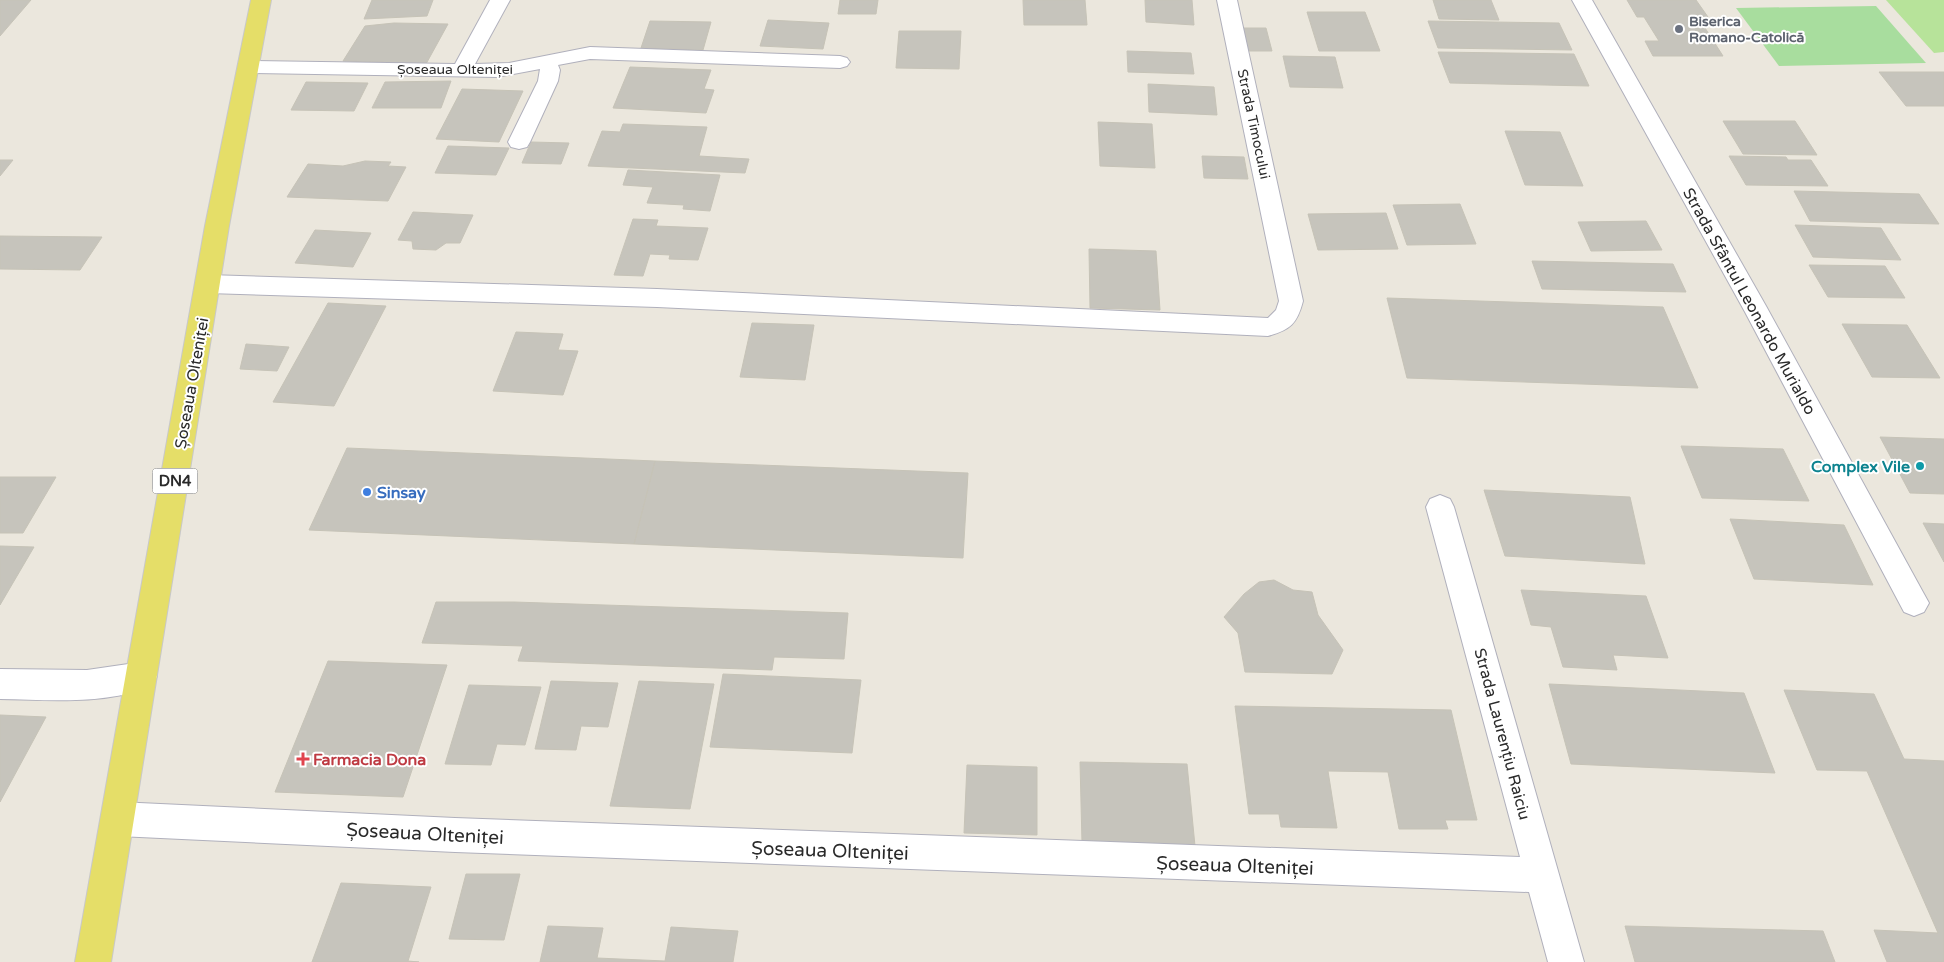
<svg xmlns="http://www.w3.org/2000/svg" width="1944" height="962" viewBox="0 0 1944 962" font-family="'Varela Round',sans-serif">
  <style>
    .green { fill: #a8dd9e }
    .pitch { fill: #b7e39a }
    .building { fill: #c6c4bc; stroke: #c6c3b7 }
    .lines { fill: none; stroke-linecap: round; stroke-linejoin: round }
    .minor-casing { stroke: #b0b0bc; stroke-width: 2 }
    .major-casing { stroke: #c8c8c8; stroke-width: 2 }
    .minor { fill: #fff; fill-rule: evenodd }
    .major { fill: #e5de68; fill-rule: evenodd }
    .worship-dot { fill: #6b7280; stroke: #fff; stroke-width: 2 }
    .culture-dot { fill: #0f9aa8; stroke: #fff; stroke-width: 2 }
    .shop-dot { fill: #3f7fe0; stroke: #fff; stroke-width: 2 }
    .health-dot { fill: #e0444e; stroke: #fff; stroke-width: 2 }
    .labels { text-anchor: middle; stroke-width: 4; stroke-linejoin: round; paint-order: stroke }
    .far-worship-label { font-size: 14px; font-weight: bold; fill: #5b616d; stroke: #fff; text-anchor: start }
    .far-street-label { font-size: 14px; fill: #2a2a2a; stroke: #fff }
    .shield { fill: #fff; stroke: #6a6a6a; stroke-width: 1 }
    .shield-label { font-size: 15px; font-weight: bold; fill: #2a2a2a }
    .street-label { font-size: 16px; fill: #2a2a2a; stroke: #fff }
    .culture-label { font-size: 16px; font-weight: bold; fill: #0d838f; stroke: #fff; text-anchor: end }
    .shop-label { font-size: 16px; font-weight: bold; fill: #366cbe; stroke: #fff; text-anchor: start }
    .health-label { font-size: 16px; font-weight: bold; fill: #be3a42; stroke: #fff; text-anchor: start }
    .near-street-label { font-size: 19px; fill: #2a2a2a; stroke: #fff }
  </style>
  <rect width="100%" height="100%" fill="#ebe7dd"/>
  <path class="green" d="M1876,6L1926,63L1779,66L1736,8Z"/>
  <path class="pitch" d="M1886,0H1944V52L1934,53Z"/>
  <path class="building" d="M0,0H31L0,36Z
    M372,0H433L427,16L364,19Z
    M840,0H878L876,14H838Z
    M1023,0H1085L1087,25H1024Z
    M1145,0H1192L1194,25L1146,22Z
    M1433,0H1491L1499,20L1439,19Z
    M1627,0H1696L1708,17H1698L1723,56H1653L1645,41H1659L1644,17H1637Z
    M1307,12H1365L1380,51H1319Z
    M768,20L829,23L823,49L760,46Z
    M650,21L711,22L703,50L641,48Z
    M1428,21L1559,23L1572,50L1438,48Z
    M394,23L448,24L426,64L343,61L365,26Z
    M1237,28H1266L1272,51H1243Z
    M899,31H961L959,69L896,68Z
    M1127,51L1191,53L1194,74L1128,72Z
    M1438,52L1574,54L1589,86L1450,83Z
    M1283,56L1335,57L1343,88L1290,87Z
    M630,67L711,70L704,89L714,90L706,113L613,108Z
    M1879,72H1944V106H1906Z
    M451,81L441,108H372L385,82Z
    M306,82L368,83L354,111L291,110Z
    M1148,84L1214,87L1217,115L1149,112Z
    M462,89L523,91L499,142L436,139Z
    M1723,121H1795L1817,155L1743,154Z
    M1098,122L1152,124L1155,168L1100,166Z
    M623,124L707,127L699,156L749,159L745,173L588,166L602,131L620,132Z
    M1505,131L1560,132L1583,186L1525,185Z
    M531,142L569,143L561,164L522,163Z
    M448,146L509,148L496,175L435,173Z
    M1202,156L1244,157L1248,179L1204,178Z
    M1729,156L1786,157L1788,160H1811L1828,186L1746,185Z
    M0,160H13L0,176Z
    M365,161L391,162L388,166L406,167L388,201L287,197L308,164L343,166Z
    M628,170L720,175L710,211L683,209L684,205L647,203L653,187L623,185Z
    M1794,191L1919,194L1939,224L1810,221Z
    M1460,204L1476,244L1407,245L1393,205Z
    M413,212L473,215L460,243H446L436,250L413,249L412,241L398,240Z
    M1386,213L1398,249L1318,250L1308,214Z
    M633,219L658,220L656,226L708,228L698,260L669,259L670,255L650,254L643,276L614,275Z
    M1646,221L1662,250L1591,251L1578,222Z
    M1795,225L1881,228L1901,260L1813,257Z
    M315,230L371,233L353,267L295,263Z
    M0,236L102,237L80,270L0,269Z
    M1089,249L1156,251L1160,310L1090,308Z
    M1532,261L1673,264L1686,292L1542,289Z
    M1809,265L1885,266L1905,298L1828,297Z
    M1387,298L1663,307L1698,388L1407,378Z
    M328,303L386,306L334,406L273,402Z
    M752,323L814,325L805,380L740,377Z
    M1842,324L1907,325L1940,378L1872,377Z
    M516,332L563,334L558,350L578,351L563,395L493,391Z
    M246,344L289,347L277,371L240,369Z
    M1880,437L1944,439V494L1910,493Z
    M1681,446L1783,449L1809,501L1702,498Z
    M347,448L655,461L634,544L309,530Z
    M655,461L968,473L963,558L634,544Z
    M0,477H56L23,533H0Z
    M1484,490L1630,497L1645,564L1505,556Z
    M1730,519L1844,525L1873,585L1754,579Z
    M1923,523L1944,524V562Z
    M0,546L34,547L0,605Z
    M1274,580L1293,590L1312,592L1318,615L1343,650L1332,674L1245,672L1238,633L1224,617L1244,594L1259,582Z
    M1521,590L1646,596L1668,658L1613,655L1617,670L1563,667L1551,627L1531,625Z
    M436,602H514L848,613L844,659L774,657L772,670L518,661L523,646L422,643Z
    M328,661L447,665L403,797L275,792Z
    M723,674L861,680L852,753L710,747Z
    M551,681L618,683L608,727L581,726L576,750L535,749Z
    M639,681L714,684L690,809L610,806Z
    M1549,684L1744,693L1775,773L1571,764Z
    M469,685L541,687L525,745L497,744L491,765L445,764Z
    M1784,690L1874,694L1904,759L1944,761V962H1887L1874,930L1938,933L1867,771L1817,770Z
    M1235,706L1451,710L1477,820H1445L1448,829H1399L1388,772L1328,771L1337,828L1281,827L1279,814H1249Z
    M0,715L46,717L0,802Z
    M1080,762L1187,764L1195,846L1082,843Z
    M967,765L1037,767V835L964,833Z
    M466,874H520L504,940L449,939Z
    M341,883L431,887L408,961L419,962H312Z
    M548,926L603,928L597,958L665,961L671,927L738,931L733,962H540Z
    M1625,926L1823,931L1835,962H1635Z"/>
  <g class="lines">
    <g class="minor-casing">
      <path id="minor" d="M490,0H510L475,64L509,63L590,47L840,56L847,58L850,62L847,66L840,68L590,59L558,65L560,70L558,81L530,142L527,147L519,149L511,147L508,142L538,81L540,69L497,77L248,73L241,71L238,67L241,63L248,61L455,64Z
        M1217,0H1237L1303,301C1297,324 1290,330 1268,336L657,307L208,293L199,290L196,284L199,278L208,275L657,289L1268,318L1276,310L1279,301Z
        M1572,0H1592L1766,306L1924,594L1929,603L1924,612L1914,616L1904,612L1745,312Z
        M1440,495L1450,499L1454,507L1584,962H1548L1529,892L455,852L118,836L106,831L101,819L106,807L118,802L455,818L1520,857L1426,507L1430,499Z
        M142,662L153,666L157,676L153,686C105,705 50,700 0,699V669L87,670Z"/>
    </g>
    <g class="major-casing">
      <path id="major" d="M251,0H271L229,226L111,962H75L205,226Z"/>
    </g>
    <use href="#minor" class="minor"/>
    <use href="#major" class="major"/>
  </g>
  <circle class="worship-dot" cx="1679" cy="29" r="5"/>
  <circle class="culture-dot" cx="1920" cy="466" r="5"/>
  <circle class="shop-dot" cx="367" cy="492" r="5"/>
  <path class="health-dot" d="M300.5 751.5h5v5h5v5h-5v5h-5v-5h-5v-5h5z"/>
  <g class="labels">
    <g class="far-worship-label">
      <text x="1689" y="26">Biserica<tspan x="1689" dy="16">Romano-Catolică</tspan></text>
    </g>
    <g class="far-street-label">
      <text x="455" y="74">Șoseaua Olteniței</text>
      <text transform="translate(1254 124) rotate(78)" y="5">Strada Timocului</text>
    </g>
    <rect class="shield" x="152.5" y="468.5" width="45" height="25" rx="4"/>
    <g class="shield-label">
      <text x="175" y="486">DN4</text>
    </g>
    <g class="street-label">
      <text transform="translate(1750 301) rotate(61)" y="6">Strada Sfântul Leonardo Murialdo</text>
      <text transform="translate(191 383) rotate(-80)" y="6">Șoseaua Olteniței</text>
      <text transform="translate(1503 734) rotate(75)" y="6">Strada Laurențiu Raiciu</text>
    </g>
    <g class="culture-label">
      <text x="1910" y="472">Complex Vile</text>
    </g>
    <g class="shop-label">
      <text x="377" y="498">Sinsay</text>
    </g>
    <g class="health-label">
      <text x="313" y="765">Farmacia Dona</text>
    </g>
    <g class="near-street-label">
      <text transform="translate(425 833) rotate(3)" y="7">Șoseaua Olteniței</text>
      <text transform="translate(830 850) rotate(2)" y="7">Șoseaua Olteniței</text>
      <text transform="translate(1235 865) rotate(2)" y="7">Șoseaua Olteniței</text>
    </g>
  </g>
</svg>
